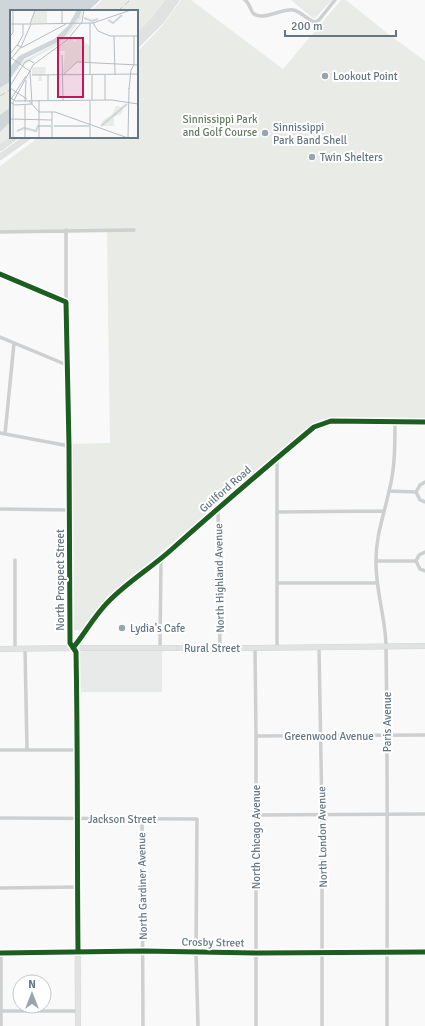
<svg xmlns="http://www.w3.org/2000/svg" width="425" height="1026" viewBox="0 0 425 1026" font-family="Signika,sans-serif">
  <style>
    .built { fill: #e8e9e9 }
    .green { fill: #e8ebe6 }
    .water { fill: #ced6d9 }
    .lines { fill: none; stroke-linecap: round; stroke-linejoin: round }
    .secondary-casing { stroke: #d5d6d7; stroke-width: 6 }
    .primary-casing { stroke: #d5d6d7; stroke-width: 6 }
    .street { stroke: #cecfd0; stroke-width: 3.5 }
    .secondary { stroke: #e1e2e2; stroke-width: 5 }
    .primary { stroke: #e1e2e2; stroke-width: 5.5 }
    .rail { stroke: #c3c5c6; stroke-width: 1; stroke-dasharray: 6 3; stroke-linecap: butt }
    .cycleway-casing { stroke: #fff; stroke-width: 8 }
    .cycleway { stroke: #1b5e20; stroke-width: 5 }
    .poi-dot { fill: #99a4ac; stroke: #fff; stroke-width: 1.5 }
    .labels { text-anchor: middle; stroke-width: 4; stroke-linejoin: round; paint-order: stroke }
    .poi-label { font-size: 11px; fill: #657683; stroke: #fff; text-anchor: start }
    .park-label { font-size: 11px; fill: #687a64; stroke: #fff }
    .street-label { font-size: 11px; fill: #657683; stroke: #fff }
    .inset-river { fill: none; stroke: #ced6d9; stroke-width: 2 }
    .inset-road { fill: none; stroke: #b5bdc3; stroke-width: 1 }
    .view { fill: #c2185b; fill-opacity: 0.15; stroke: #c2185b; stroke-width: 2 }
    .inset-edge { fill: none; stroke: #657683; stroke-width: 2 }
  </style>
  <rect width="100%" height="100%" fill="#f9f9f9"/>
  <path class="built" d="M291,0H332L314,19Z
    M164,650L162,653V692H82L79,697V654L81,651Z"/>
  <path class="green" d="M102,0H167L162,8L137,32V11H91Z
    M181,0H191L283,69L341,0H346L387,33L425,61V420L329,419L316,422L112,594L100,606L82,632H80L78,630H73L71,444L110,443L107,230L0,232V166L39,137H137V52L162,26Z
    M297,0H325L314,14Z
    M11,81V136L0,144V88Z"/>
  <path class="water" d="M0,0H100L88,11H11V81L0,88Z
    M11,107V121L0,132V115Z"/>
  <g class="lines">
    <g class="secondary-casing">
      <path id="secondary" d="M66,302L69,446L70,643L76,652C79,777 77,901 78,1026
        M73,648C85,633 95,615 108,602C127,582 151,568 171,550C218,508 266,467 314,427L331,421L425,422
        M0,649L73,648H255L425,646"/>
    </g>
    <g class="primary-casing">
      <path id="primary" d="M137,37L156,18L170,0
        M137,45L161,21L176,0
        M0,148L15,137
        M0,157L28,137"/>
    </g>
    <path class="street" d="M245,0C251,5 249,8 253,13C261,22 283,8 293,10C301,11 307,20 315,22L319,20L335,0
      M0,232L134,230
      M0,274L66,302V230
      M0,337L67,365
      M0,433L69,446
      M5,434L14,343
      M277,458V648
      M425,482L420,485L416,492L420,500L425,502
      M389,491L416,492
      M218,508L220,647
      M0,509L69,510
      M277,512L383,511
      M425,552L419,555L416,561L420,569L425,571
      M15,560V649
      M376,561H416
      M278,583H376
      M319,647L322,815V1026
      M160,648L161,559
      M255,648L256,736V1026
      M25,649L27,750
      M256,736L425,735
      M0,750H78
      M256,815L425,814
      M0,818L197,819L196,952L198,1026
      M142,819L143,1026
      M0,888L78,887
      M0,953L143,951L256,953L425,952
      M1,1011H78
      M1,1026V953
      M387,1026C387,900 388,774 386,647C386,618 375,590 376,560C376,535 384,515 389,491C395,469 395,445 395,422"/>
    <use href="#secondary" class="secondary"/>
    <use href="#primary" class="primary"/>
    <path class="rail" d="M118,11L130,0
      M0,96L11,89"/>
    <g class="cycleway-casing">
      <path id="cycleway" d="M0,274L66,302L69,446L70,643L76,652C78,752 77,852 78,952
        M73,648C85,633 95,615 108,602C127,582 151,568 171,550C218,508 266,467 314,427L331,421L425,422
        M0,953L143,951L256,953L425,952"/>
    </g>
    <use href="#cycleway" class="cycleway"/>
  </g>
  <g class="poi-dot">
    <circle cx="325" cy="76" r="4"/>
    <circle cx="265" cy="133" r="4"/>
    <circle cx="312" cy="157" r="4"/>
    <circle cx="122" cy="628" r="4"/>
  </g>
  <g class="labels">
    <g class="poi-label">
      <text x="333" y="80">Lookout Point</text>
      <text x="273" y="131">Sinnissippi<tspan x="273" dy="13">Park Band Shell</tspan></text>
      <text x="320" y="161">Twin Shelters</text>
      <text x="130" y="632">Lydia's Cafe</text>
    </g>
    <g class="park-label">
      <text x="220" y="123">Sinnissippi Park<tspan x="220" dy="13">and Golf Course</tspan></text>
    </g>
    <g class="street-label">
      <text transform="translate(225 489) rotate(-41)" y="4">Guilford Road</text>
      <text transform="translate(219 578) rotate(-91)" y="4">North Highland Avenue</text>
      <text transform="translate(60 580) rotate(-90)" y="4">North Prospect Street</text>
      <text x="212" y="652">Rural Street</text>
      <text transform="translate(387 722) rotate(-90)" y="4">Paris Avenue</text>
      <text x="329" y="740">Greenwood Avenue</text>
      <text x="122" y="823">Jackson Street</text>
      <text transform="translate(256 837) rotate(-90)" y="4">North Chicago Avenue</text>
      <text transform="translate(322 837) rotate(-91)" y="4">North London Avenue</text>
      <text transform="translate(142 886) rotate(-91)" y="4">North Gardiner Avenue</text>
      <text transform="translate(213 942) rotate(1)" y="4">Crosby Street</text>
    </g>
  </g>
  <g transform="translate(10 10)">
    <rect width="128" height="128" fill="#f9f9f9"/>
    <path d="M25,0H37V13H21ZM73,0L71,9L54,31L13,55L10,53L52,30L68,8H71L69,7ZM59,27L65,32L68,27L80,36V52H67L53,64L55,41H43ZM22,57H36L35,65H31L32,71H28L29,65H22ZM106,96L114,97L111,104L104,107V116H91L93,110L102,105Z" fill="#e8ebe6"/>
    <path d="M67,0H72L69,7L71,8H68L52,30L14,49L0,69V57L9,46L44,29L58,16Z" fill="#ced6d9"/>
    <path class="inset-river" d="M74,8L82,11L88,9M98,10L103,13L112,5M44,116H79M91,116L117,94M7,121L14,118L26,121L28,116H41"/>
    <path class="inset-road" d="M52,0V14M80,13V65M83,13L88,21L100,26H128M0,14H20M20,14L25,0M21,14L83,13L121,0M0,26L3,23V0M104,26L105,65M124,26V55M7,36L13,25V14M11,38L56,14M0,44L7,35L11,37M52,45L53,90M0,47L21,62M0,50L11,37L21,14M22,65L128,64M38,65V90M53,65L67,52L128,55M82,65V90M95,65V90M0,76L15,52L19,50L24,53M0,78L17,89M119,79L121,60L124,55M0,88L6,91L102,90L128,94M1,89L16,66M19,91L29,102H45L118,128M29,91V128M0,92L5,95L22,94L20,61M15,92L16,70M0,109L42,110M3,128V92L23,55L58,29L72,12L74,0M15,128V95M42,128V102M80,128V91M118,128L119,78"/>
    <path class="view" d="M48,28H73V87H48Z"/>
    <rect width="128" height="128" class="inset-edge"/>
  </g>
  <g transform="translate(32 994)"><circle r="19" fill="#ffffff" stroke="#c1c8cd"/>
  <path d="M0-3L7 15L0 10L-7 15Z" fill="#99a4ac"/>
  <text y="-6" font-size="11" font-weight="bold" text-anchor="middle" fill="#657683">N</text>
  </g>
  <path d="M285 30v6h111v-6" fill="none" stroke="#657683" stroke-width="2"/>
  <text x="291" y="30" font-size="12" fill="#657683" stroke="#ffffff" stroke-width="3" paint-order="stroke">200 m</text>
</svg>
